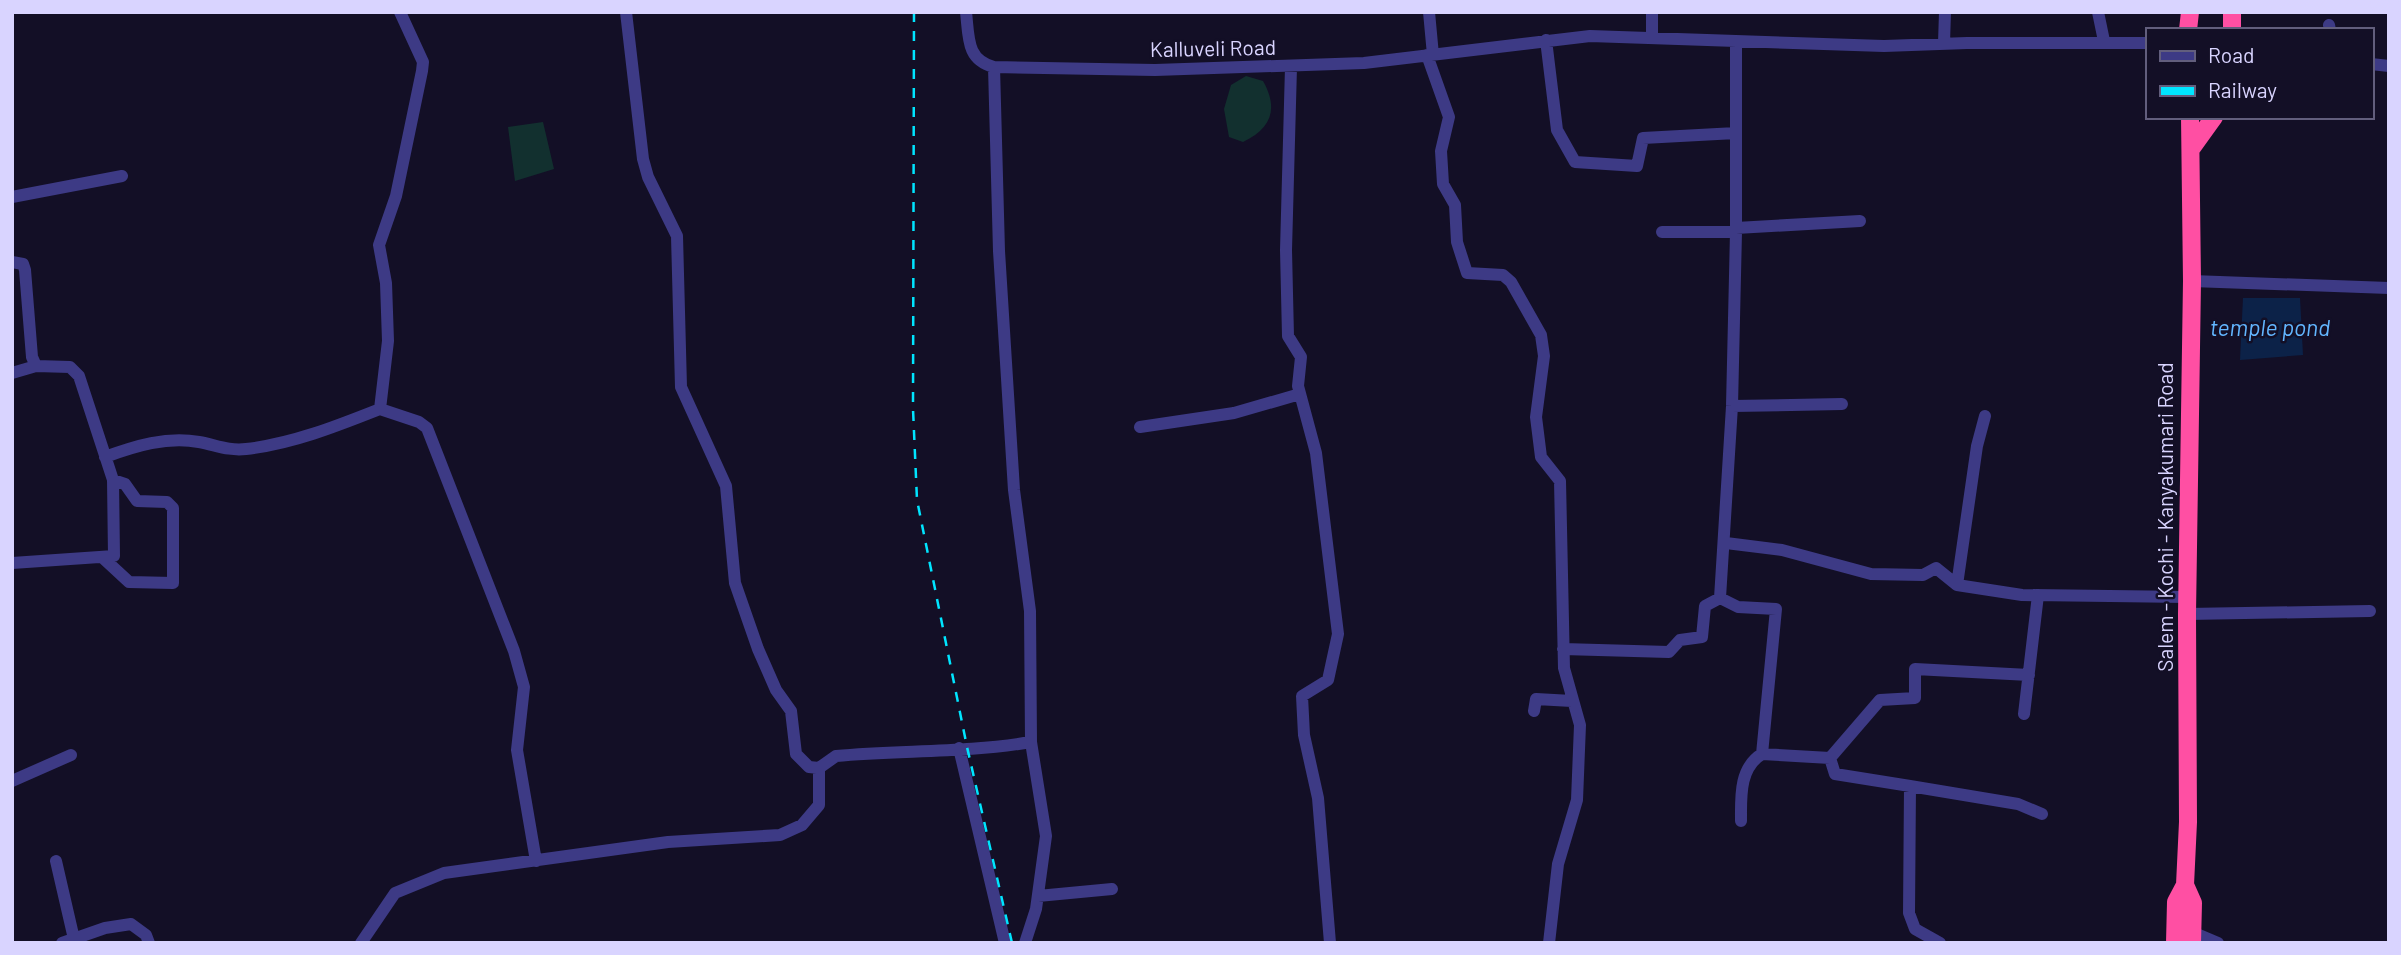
<svg xmlns="http://www.w3.org/2000/svg" width="2401" height="955" viewBox="0 0 2401 955" font-family="Barlow,sans-serif">
  <style>
    .green { fill: #12302f }
    .water { fill: #0c2248 }
    .lines { fill: none; stroke-linecap: round; stroke-linejoin: round }
    .minor { stroke: #3d3a85; stroke-width: 12 }
    .highway { stroke: #ff4fa3; stroke-width: 18 }
    .rail { stroke: #00e5ff; stroke-width: 2.5; stroke-dasharray: 10 9; stroke-linecap: butt }
    .labels { text-anchor: middle; stroke-width: 5; stroke-linejoin: round; paint-order: stroke }
    .street-label { font-size: 21px; fill: #d9d4ff; stroke: #130f26 }
    .water-label { font-size: 23px; font-style: italic; fill: #62b6ff; stroke: #130f26 }
  </style>
  <rect width="100%" height="100%" fill="#130f26"/>
  <path class="green" d="M1246,76L1263,81C1279,109 1271,129 1243,142L1229,137L1224,109L1231,85Z
    M543,122L554,169L515,181L508,127Z"/>
  <path class="water" d="M2243,298H2300L2303,355L2240,360Z"/>
  <g class="lines">
    <path class="minor" d="M400,12L423,62L422,71L396,196L379,245L386,283L388,341L380,409L419,422L427,428L514,651L524,687L517,750L536,861
      M626,12L643,159L648,177L677,236L681,387L726,486L735,583L758,649L776,690L791,711L796,754L809,767L819,768
      M966,12C969,37 966,60 994,67L1155,70L1364,63L1590,36L1884,46L1967,43H2147
      M1429,12L1433,55
      M2098,12L2104,41
      M2329,25L2330,30
      M1652,38V12
      M1546,40L1557,130L1575,162L1637,166L1643,138L1736,133
      M1944,43L1945,12
      M1427,55L1449,117L1441,151L1443,184L1455,205L1457,242L1467,273L1503,275L1511,282L1541,335L1544,356L1536,417L1541,457L1560,481L1564,668L1580,725L1577,800L1558,864L1549,943
      M2371,64L2389,66
      M994,67L999,251L1014,490L1030,611L1031,742L1046,836L1036,909L1025,943
      M1291,67L1286,250L1288,336L1301,357L1298,386L1316,453L1338,634L1328,680L1302,696L1304,735L1318,798L1330,943
      M12,197L122,176
      M1736,228V42
      M1662,232H1736V228L1860,221
      M12,262L23,264L25,270L32,357L36,366L70,367L79,376L113,480L114,556L12,563
      M2192,281L2389,288
      M12,373L36,366
      M1732,406L1842,404
      M1140,427L1234,413L1300,394
      M105,457C135,446 167,436 199,442C216,445 228,451 246,449C292,444 337,426 380,409
      M1726,543L1782,550L1871,574L1923,575L1936,568L1957,585L2022,595L2187,597
      M102,557L129,582L173,583V508L167,502L137,501L125,484L113,480
      M1957,585L1977,446L1985,416
      M1720,598L1738,607L1776,609L1762,754L1830,758L1835,774L1910,786L1909,913L1915,929L1940,943
      M1720,598L1732,406L1736,232
      M2187,614L2370,611
      M1563,649L1669,652L1680,640L1702,637L1705,606L1720,598
      M1534,711L1536,699L1572,701
      M2024,714L2038,595
      M959,748L1005,943
      M1830,758L1880,700L1915,698V669L2029,675
      M12,781L71,755
      M1910,786L2018,804L2042,814
      M1741,821C1741,797 1739,768 1762,754
      M56,861L74,939
      M1038,896L1112,889
      M2192,932L2218,943
      M62,943L105,928L131,924L146,935L149,943
      M361,943L395,893L444,873L668,842L780,835L802,825L819,805V768L836,756C901,750 967,753 1031,742"/>
    <path class="highway" d="M2232,12V30
      M2188,30L2190,12
      M2191,149L2214,117
      M2185,885L2193,903L2192,943
      M2175,943L2176,902L2185,885L2188,822L2187,614L2192,281L2190,117"/>
    <path class="rail" d="M914,12L913,409L917,500L967,747L1012,943"/>
  </g>
  <g class="labels">
    <g class="street-label">
      <text transform="translate(1213 49) rotate(-1)" y="7">Kalluveli Road</text>
      <text transform="translate(2166 517) rotate(-90)" y="7">Salem - Kochi - Kanyakumari Road</text>
    </g>
    <g class="water-label">
      <text x="2270" y="336">temple pond</text>
    </g>
  </g>
  <rect width="2401" height="955" fill="none" stroke="#d9d4ff" stroke-width="28"/>
  <rect x="2146" y="28" width="228" height="91" fill="#130f26" stroke="#625e7d" stroke-width="2"/>
  <rect x="2160" y="51" width="35" height="10" fill="#3d3a85" stroke="#625e7d" stroke-width="2"/>
  <text x="2208" y="63" font-size="21" fill="#d9d4ff">Road</text>
  <rect x="2160" y="86" width="35" height="10" fill="#00e5ff" stroke="#625e7d" stroke-width="2"/>
  <text x="2208" y="98" font-size="21" fill="#d9d4ff">Railway</text>
</svg>
